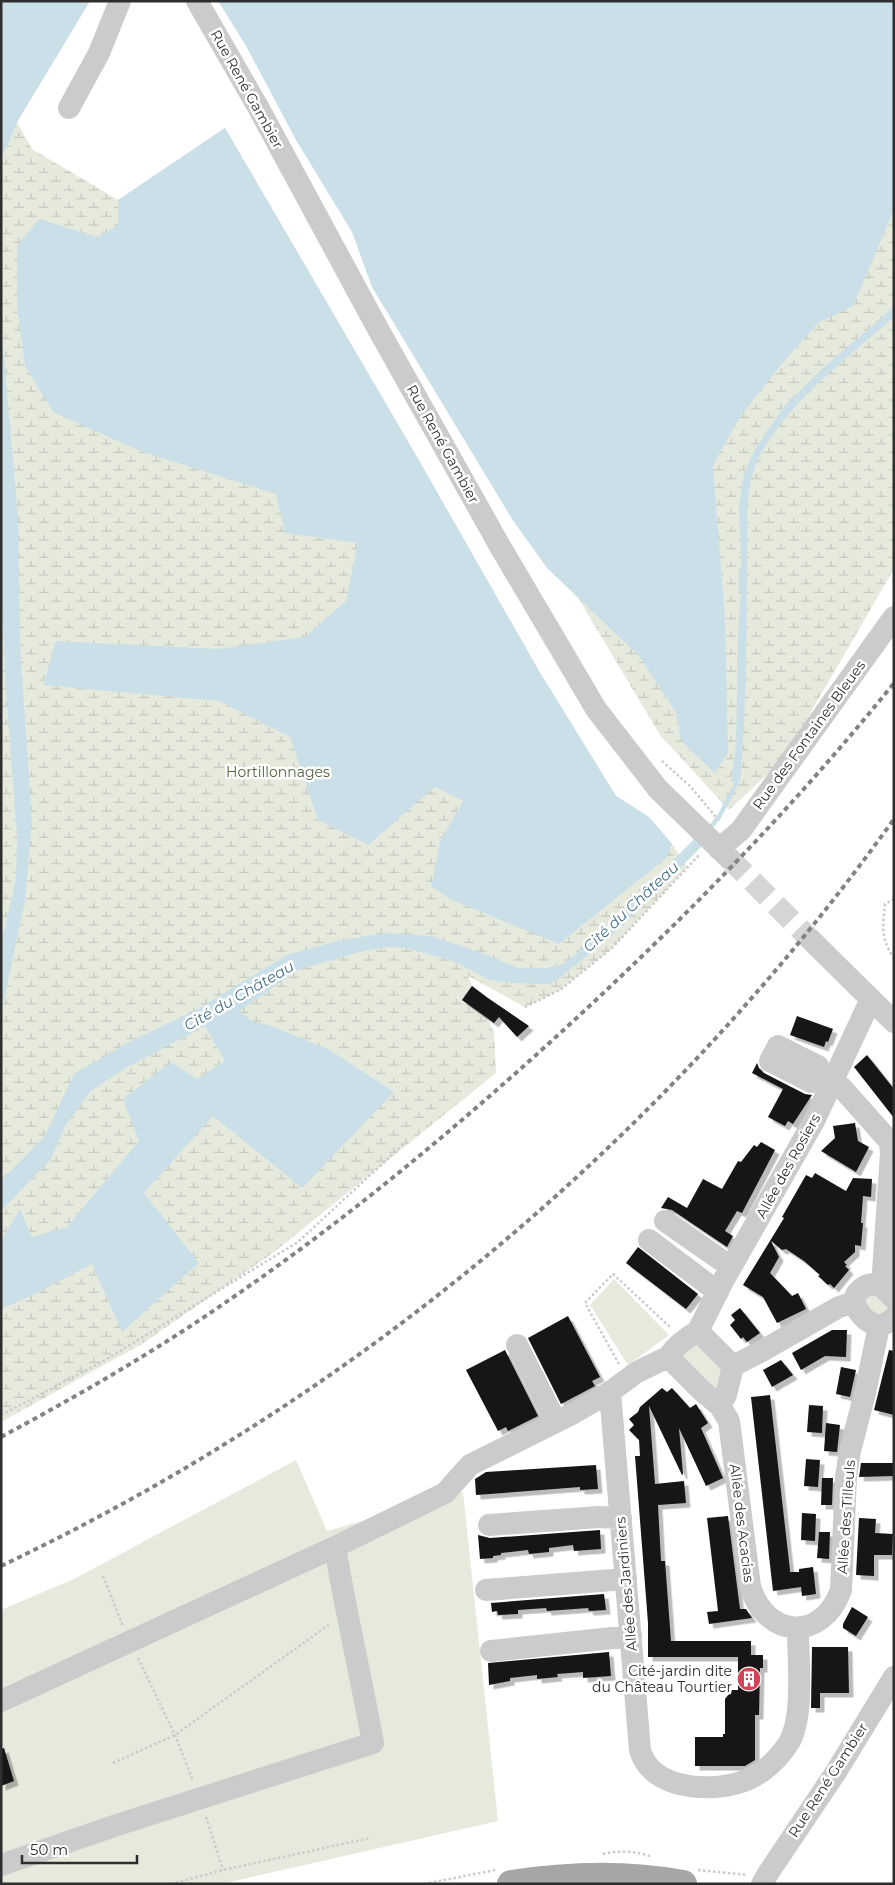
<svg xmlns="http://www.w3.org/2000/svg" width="895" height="1885" viewBox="0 0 895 1885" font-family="Montserrat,sans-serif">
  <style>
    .green { fill: #e5eadd }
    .wetland { fill: url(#wetland-marsh) }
    .water { fill: #cbdfe8 }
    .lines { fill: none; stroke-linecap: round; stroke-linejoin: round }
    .stream { stroke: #cbdfe8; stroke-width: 4.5 }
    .building { fill: #151515; filter: url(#shadow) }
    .minor-tunnel { stroke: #d5d5d5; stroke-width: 22; stroke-dasharray: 22 11; stroke-linecap: butt }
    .path { stroke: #cbcbcb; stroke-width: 2.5; stroke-dasharray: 2.5 2.5; stroke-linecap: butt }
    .minor { stroke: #cbcbcb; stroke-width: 22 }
    .major { stroke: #a6a6a6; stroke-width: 28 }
    .rail { stroke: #838383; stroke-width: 4; stroke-dasharray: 5 4; stroke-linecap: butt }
    .labels { text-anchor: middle; stroke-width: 5; stroke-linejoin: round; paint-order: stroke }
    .street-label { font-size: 14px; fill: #2e2e2e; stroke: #fff }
    .park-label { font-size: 14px; fill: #546540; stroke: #fff }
    .poi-label { font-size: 14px; fill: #2e2e2e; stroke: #fff; text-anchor: end }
    .water-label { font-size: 15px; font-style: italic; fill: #447288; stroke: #fff }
  </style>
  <defs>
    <pattern id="wetland-marsh" width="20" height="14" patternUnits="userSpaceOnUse" patternTransform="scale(1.25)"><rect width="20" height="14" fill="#e5eadd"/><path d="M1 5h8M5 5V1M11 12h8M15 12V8" fill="none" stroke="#c5c9be"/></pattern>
    <filter id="shadow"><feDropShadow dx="4.5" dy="4.5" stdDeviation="0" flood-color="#0004"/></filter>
  </defs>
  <rect width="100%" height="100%" fill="#fff"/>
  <path class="green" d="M614,1279L669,1335L628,1365L590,1305Z
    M868,1293L891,1306L883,1322L864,1305Z
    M698,1343L724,1372L716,1393L680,1356Z
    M296,1460L327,1531L463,1492L498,1821L221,1884H1V1610L74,1579Z"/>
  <path class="wetland" d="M1,1H90L17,122L32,149L118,200L225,128L417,457L539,671L616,796L649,817L672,844L687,867L612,948L560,990L525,1007L468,976L494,1032L496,1073L273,1253L142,1344L1,1422Z
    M222,1H894V569L783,760L729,810L660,735Z"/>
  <path class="water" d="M1,1H90L17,122L8,145L1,156Z
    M218,1H894V210L853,306L818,323L781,365L740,417L713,465L725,619L728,753L715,773L682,742L675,711L640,657L547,568L512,519L372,287L352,232L296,140L246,46Z
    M225,128L417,457L539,671L616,796L649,817L672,844L666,858L559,944L452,900L431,886L440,842L463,801L435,787L368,845L318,820L290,737L219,701L43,685L56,641L217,649L305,637L346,601L358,543L285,533L276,494L140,451L53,412L25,366L17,308V246L39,219L98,237L118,225V200Z
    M894,305V317C849,357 798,394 766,445C743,481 748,512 747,551C747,583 747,615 746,646C746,691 744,737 740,782H731L736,744L738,634L742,579L739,511L742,482L747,466L757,446L785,405L826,365L883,317Z
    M1,324L18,517L20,646L32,820L25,901L1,1014V944L16,879L17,836L6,691L1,584Z
    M694,839L702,846L619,929L560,978L550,984L512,983L490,980L454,962L439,957L406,948L388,947L363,951L298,970L239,1011L252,1021L271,1026L330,1050L394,1092L302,1188L213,1116L144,1193L199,1263L122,1332L92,1264L31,1296L1,1309V1241L20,1209L32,1237L67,1227L139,1141L123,1099L171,1062L197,1079L225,1061L205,1026L126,1068L91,1091L65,1126L51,1159L1,1211V1181L45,1136L74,1074L127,1043L198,1009L287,955L341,940L386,933L431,936L482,953L518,968H547L563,964L604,931Z"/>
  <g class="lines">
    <path class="stream" d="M741,589V569
      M709,829L719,817L736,784L737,779"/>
  </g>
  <path class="building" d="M472,986L488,998L529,1026L517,1037L499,1017L494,1023L462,1000Z
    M797,1016L833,1029L828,1042L826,1041L824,1047L790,1035Z
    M867,1055L894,1089V1118L854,1067Z
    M757,1063L759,1068L764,1073L805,1094L812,1095L793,1124L788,1121L785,1126L768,1117L783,1089L752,1073Z
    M855,1123L858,1141L869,1147L856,1172L821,1151L835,1138L833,1126Z
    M761,1142L775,1150L742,1213L737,1211L725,1231L733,1236L727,1247L672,1210L661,1208L668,1197L687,1208L703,1179L722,1189L738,1161L741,1162L754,1145L757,1147Z
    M815,1173L846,1191L853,1178L872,1179L871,1197L863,1196L861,1223H863L861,1246L855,1245V1252L844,1262L847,1265L845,1266L849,1270L834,1288L830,1284L828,1285L818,1276L820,1275L804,1261L786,1249L782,1250L771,1241L779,1257L770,1273L792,1296L798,1293L806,1309L777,1323L763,1297L743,1285L784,1218L782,1217L806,1175L812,1178Z
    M638,1247L698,1294L686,1309L626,1263Z
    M740,1308L760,1333L747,1342L743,1337L741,1339L730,1325L735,1320L731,1315Z
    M568,1316L600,1377L592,1381L595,1386L561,1404L528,1338Z
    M832,1330H847L846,1357L825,1356L801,1370L792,1353Z
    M505,1350L538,1416L508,1431L506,1427L498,1431L466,1370Z
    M889,1350L894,1351V1415L874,1410Z
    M781,1360L793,1375L772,1387L763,1370Z
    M841,1367L856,1370L850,1397L836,1394Z
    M662,1388L667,1392L672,1388L690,1408L696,1404L708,1423L701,1428L723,1478L706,1486L679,1428L683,1474L682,1475L649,1406L655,1484L684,1481L686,1503L658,1505L661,1561H665L671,1641H751V1655H763V1668H760L759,1715H755V1760L745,1766H695V1737H723V1734H725V1699L732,1690H738V1657H648V1623L635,1456H640L639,1440L629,1430L634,1425L629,1419L638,1412L640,1407Z
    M770,1395L790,1570V1572H799V1569L813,1567L816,1594L802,1596L801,1587L773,1591L751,1397Z
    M809,1405L823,1406L822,1433L807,1432Z
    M826,1423L840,1425L837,1452L824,1451Z
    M806,1459L820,1460L818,1487L804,1486Z
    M861,1463H894V1476L859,1477Z
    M596,1465L598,1489L580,1490V1487L476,1495L475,1479L486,1472Z
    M822,1478H833L832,1505H821Z
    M802,1513L816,1514L815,1541L801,1540Z
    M728,1516L740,1609H746L752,1618L709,1624L707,1612L718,1611L707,1518Z
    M859,1518L876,1519L875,1533L893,1534L892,1555H874V1576L856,1575Z
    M600,1530L601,1549L574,1551L573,1545L549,1548V1552L529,1554L528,1550L501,1553V1555L493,1556V1558L480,1559L478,1535L490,1538Z
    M819,1532H830L829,1559L817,1558Z
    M604,1594L606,1610L589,1611L588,1608L547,1611L546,1608L518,1610V1614L498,1615L497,1611L492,1612L491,1603Z
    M852,1607L868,1617L856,1636L843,1628V1624Z
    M812,1647H848L849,1693H820V1708H811Z
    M609,1652L611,1676L583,1678V1672L557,1674L558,1677L537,1679V1675L510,1678V1681L489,1685L488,1663Z
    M4,1748L14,1781L1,1786V1749Z"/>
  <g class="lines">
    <path class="minor-tunnel" d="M729,858L812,941"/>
    <path class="path" d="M662,761L690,786L716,817
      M894,899L885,904C883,927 880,938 894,958
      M525,1007L560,990L612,948L700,854
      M619,1364L585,1303L613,1274L671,1328
      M1,1415L102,1362L298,1242L407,1141
      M103,1576L123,1626
      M138,1658L175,1735L193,1781
      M113,1763L175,1735L330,1624
      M206,1817L223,1870
      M603,1854C618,1850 638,1851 652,1857
      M698,1870L747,1875
      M171,1884L223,1870L370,1838
      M424,1884L495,1870"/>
    <path class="minor" d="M197,1L258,107L378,329L501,548L596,709L658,789L729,858
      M69,108L99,53L120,1
      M719,849L741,830L894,617
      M812,941L894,1022
      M820,1076L811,1082L770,1061L778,1046L818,1066L820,1076L842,1088L890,1142L891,1154L882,1287
      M665,1221L731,1267
      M649,1240L718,1292
      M894,1299C885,1289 874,1278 861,1289C857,1292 855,1295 855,1299C854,1307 859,1312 863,1317C873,1327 883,1328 894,1318
      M698,1331L722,1283L814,1121L871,999
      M698,1331L733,1366L726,1395L720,1406L701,1390L668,1357C676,1345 686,1338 698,1331Z
      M517,1345L556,1422
      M733,1366L762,1351L839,1307L855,1302
      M610,1392L640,1750C651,1791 716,1794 749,1779C766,1771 780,1757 790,1741C804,1714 798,1660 798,1628
      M720,1406L729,1421L750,1586C765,1638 822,1643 841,1590L846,1477L850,1451L865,1393L879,1326
      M489,1525L599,1517L621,1518
      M486,1590L626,1579
      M491,1651L631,1636
      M1,1701L335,1547L445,1493L470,1465L572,1414L610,1392L637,1372L668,1357
      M1,1865L117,1825L373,1743C361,1677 346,1613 335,1547
      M762,1884L767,1875L836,1772L894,1677"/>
    <path class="major" d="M511,1884C569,1875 625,1873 683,1884"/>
    <path class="rail" d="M1,1437C79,1395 156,1351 229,1300C349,1218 461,1124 569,1025C685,918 795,806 894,683
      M1,1566C357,1397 665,1138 894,819"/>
  </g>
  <defs>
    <g id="building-disc" transform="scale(1.25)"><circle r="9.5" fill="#d44255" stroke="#fff"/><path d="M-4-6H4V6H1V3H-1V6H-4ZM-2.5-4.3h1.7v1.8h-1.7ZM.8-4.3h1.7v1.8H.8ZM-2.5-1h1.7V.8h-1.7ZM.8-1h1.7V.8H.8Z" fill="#fff"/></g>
  </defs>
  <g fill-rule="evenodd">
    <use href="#building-disc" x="749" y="1679"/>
  </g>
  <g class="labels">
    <g class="street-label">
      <text transform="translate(247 89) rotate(61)" y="5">Rue René Gambier</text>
      <text transform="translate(443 444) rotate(61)" y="5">Rue René Gambier</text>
      <text transform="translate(809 735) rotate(-54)" y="5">Rue des Fontaines Bleues</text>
      <text transform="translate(788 1166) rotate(-61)" y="5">Allée des Rosiers</text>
      <text transform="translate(846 1517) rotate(-86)" y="5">Allée des Tilleuls</text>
      <text transform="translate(742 1523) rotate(83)" y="5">Allée des Acacias</text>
      <text transform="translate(626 1584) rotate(-95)" y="5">Allée des Jardiniers</text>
      <text transform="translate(828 1780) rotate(-57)" y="5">Rue René Gambier</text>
    </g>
    <g class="park-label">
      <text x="278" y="777">Hortillonnages</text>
    </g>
    <g class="poi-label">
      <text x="732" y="1676">Cité-jardin dite<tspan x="732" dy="16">du Château Tourtier</tspan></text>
    </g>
    <g class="water-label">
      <text transform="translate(631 907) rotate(-43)" y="5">Cité du Château</text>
      <text transform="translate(239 996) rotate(-30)" y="5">Cité du Château</text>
    </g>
  </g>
  <rect width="895" height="1885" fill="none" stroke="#2e2e2e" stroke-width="5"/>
  <path d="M22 1855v8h115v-8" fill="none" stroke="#2e2e2e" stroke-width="2.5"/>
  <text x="30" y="1855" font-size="15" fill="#2e2e2e" stroke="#ffffff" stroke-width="4" paint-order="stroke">50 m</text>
</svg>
